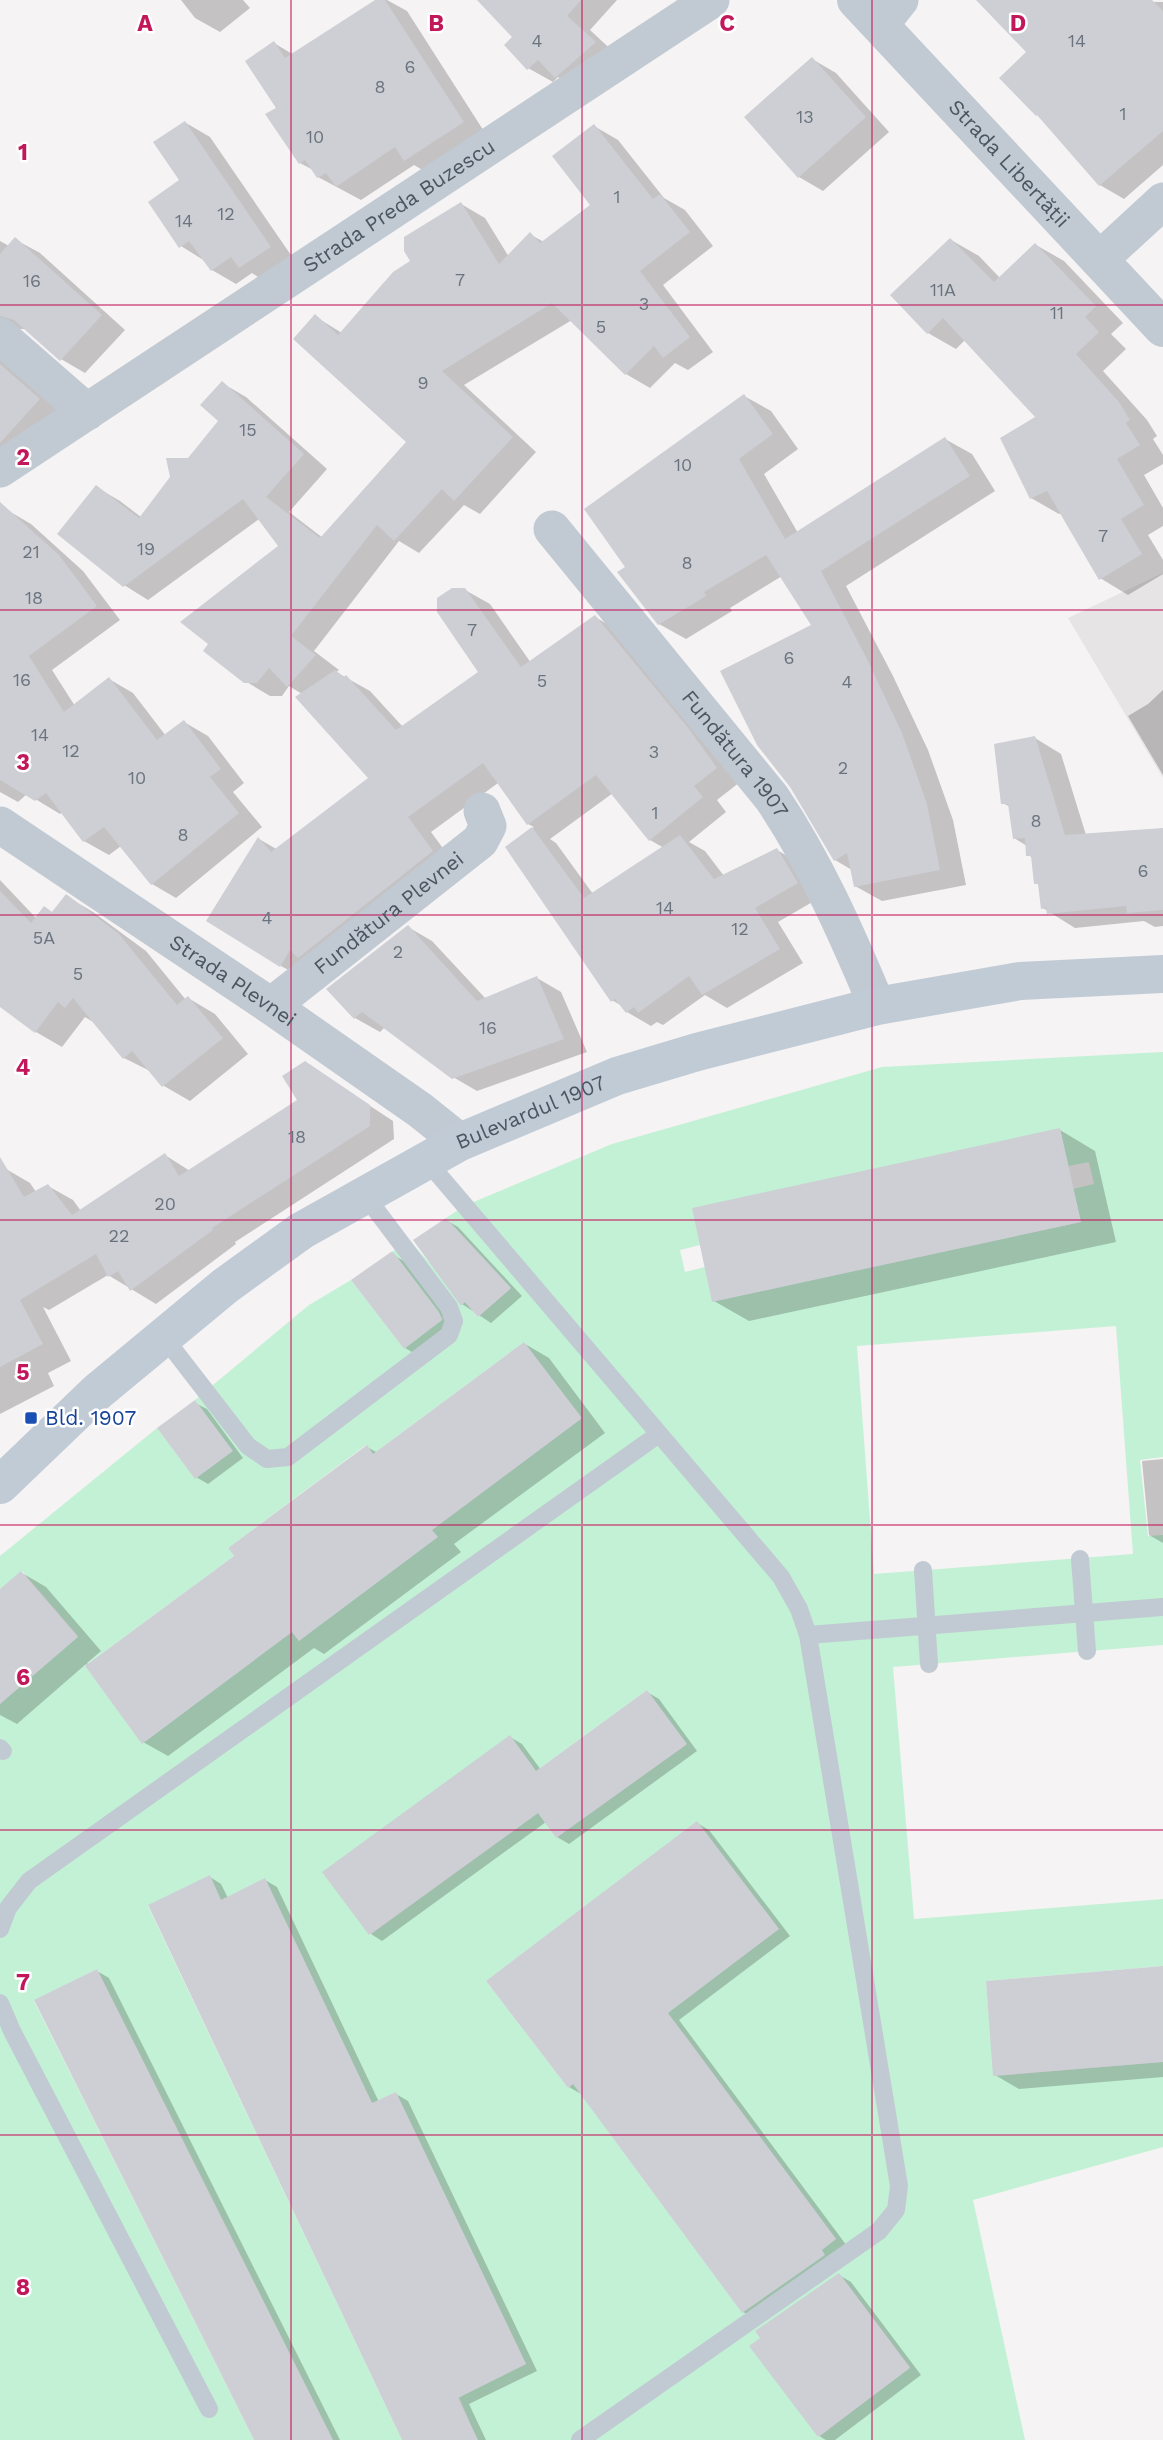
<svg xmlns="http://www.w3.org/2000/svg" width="1163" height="2440" viewBox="0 0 1163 2440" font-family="'Work Sans',sans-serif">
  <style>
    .education { fill: #e6e4e5 }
    .green { fill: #c3f1d5; fill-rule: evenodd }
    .shadow { fill: #0003; fill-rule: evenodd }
    .building { fill: #cdcfd5 }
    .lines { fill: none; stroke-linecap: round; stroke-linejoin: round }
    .service { stroke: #c1cad2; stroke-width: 18 }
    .minor { stroke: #c1cad2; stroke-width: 37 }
    .tertiary { stroke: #c1cad2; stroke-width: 38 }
    .secondary { stroke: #c1cbd6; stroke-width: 38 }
    .grid { fill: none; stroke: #c2185b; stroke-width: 2; stroke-opacity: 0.55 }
    .transit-dot { fill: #1a4fb4; stroke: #fff; stroke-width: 2.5 }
    .labels { text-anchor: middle; stroke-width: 5; stroke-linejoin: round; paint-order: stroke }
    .number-label { font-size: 18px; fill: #6b747e }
    .street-label { font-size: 21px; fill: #4a5661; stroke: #fff }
    .transit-label { font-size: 21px; fill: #164399; stroke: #fff; text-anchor: start }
    .grid-label { font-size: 23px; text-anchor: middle; font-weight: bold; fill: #c2185b; stroke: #fff; stroke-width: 5; stroke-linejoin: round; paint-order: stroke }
  </style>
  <rect width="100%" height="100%" fill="#f5f3f3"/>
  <path class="education" d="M1163,573V778L1068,618Z"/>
  <path class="green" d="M1163,1052V1457L1140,1460L1148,1536L1163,1535V1645L893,1667L914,1919L1163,1899V1966L986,1981L994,2076L1163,2062V2147L973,2200L1025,2440H470L476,2437L459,2397L526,2364L396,2093L372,2103L265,1879L221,1900L209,1876L148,1906L402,2440H333L97,1969L34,2001L254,2440H0V1704L78,1636L22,1571L0,1589V1556L157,1428L195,1478L232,1451L195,1400L309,1305L351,1280L404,1349L443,1319L391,1252L411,1242L478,1317L511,1288L446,1218L464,1206L612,1144L882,1067ZM1060,1129L1068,1166L1089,1162L1094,1184L1073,1189L1081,1222L712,1301L705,1267L685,1272L680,1250L700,1245ZM1116,1326L1133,1554L874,1574L857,1346ZM524,1342L581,1419L432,1530L299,1641L292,1632L142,1743L85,1666L234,1556L228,1548L366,1445L373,1454ZM647,1690L686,1745L556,1838L538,1813L370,1935L323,1872L510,1736L536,1771ZM697,1822L779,1929L568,2088L486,1981ZM684,2034L836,2239L740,2310L588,2104ZM842,2277L910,2367L819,2437L750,2346Z"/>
  <path class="shadow" d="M181,0H243L250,8L220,32L195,18Z
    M378,0H387L407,11L487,136L429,174L414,165L361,200L318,177L315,171L300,163L278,108L274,43L294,55Z
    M479,0H617L590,30L619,57L580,90L558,77L553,82L528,68L514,37Z
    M999,0L1163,2V165L1124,199L1100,185L1042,118L1037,115L1029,52Z
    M812,59L836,73L889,132L823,191L799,177Z
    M186,123L210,137L295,261L264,281L252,273L236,284L212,270L205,261L181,246V181Z
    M594,126L618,140L664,198L685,210L713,246L663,285L713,352L688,370L675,363L650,388L626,374L572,320L464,385L536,452L480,514L464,505L419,553L399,541L314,651L339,670L336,672L370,691L403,727L481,672L465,590L490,604L531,663L595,617L619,631L740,782L717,800L726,812L689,842L705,851L724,876L777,850L801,864L821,897L778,922L803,963L727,1008L705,995L663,1025L657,1022L651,1026L627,1012L622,1006L612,1000L507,847L534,827L528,824L498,783L431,832L456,866L305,979L281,966L259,839L278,850L371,778L302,694L289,686L282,696H270L245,681L280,547L259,519L148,600L124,585L96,487L120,501L141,517L220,421L222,383L246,397L327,469L289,512L323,538L408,442L316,317L342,333L412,262L461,204L485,218L509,257L531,235L544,242L592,205ZM613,793L650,840L664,848L593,894L556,843L550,839Z
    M16,240L40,253L125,330L85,373L61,359L26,329H19L63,414L0,456V241L9,246Z
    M951,240L979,256L1000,278L1036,245L1064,261L1123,323L1111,334L1126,349L1103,371L1147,420L1157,436L1153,439L1163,455V464L1144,475L1163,508V526L1148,535L1163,560V574L1128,595L1100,578L1062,513L1059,514L1031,498L1038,417L965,340L956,349L928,333Z
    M744,396L771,411L798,449L764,474L798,533L945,439L972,454L995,491L846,586L893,676L928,750L953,820L966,885L882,901L855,886L852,870L835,860L814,626L782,576L730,608L732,611L686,639L659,624L628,567Z
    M7,510L31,524L83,571L120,620L52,670L75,706L109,679L133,693L166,736L184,722L208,736L244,783L233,792L262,827L176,898L152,884L121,846L109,855L84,841L63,812L60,814L27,794L18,802L0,792V514Z
    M1163,690V775L1128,716L1148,704Z
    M1035,738L1061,754L1086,835L1163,830V926L1155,927L1144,921L1075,928L1043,908L1040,886L1036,883L1033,858L1028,855L1027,846L1014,838L1011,807L1002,803Z
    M0,880L36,918L54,913L66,896L93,912L146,951L186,1000L188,998L215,1014L248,1054L190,1101L164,1086L152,1072L124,1058L93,1022L85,1017L62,1047L36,1032L0,1005Z
    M408,927L432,941L486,999L537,978L561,992L587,1052L477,1091L453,1077L385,1027L380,1032L355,1018L329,989Z
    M305,1063L393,1121L394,1139L235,1242L236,1244L156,1304L108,1275L49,1310L43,1307L71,1361L48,1373L54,1386L0,1414V1172L6,1169L30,1183L36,1192L48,1186L73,1200L81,1211L165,1155L190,1171L300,1100Z
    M1060,1130L1095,1151L1116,1242L749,1321L714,1301Z
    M446,1220L458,1227L522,1296L491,1323L462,1304Z
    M393,1255L406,1262L450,1321L417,1355L405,1348L353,1280Z
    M525,1344L549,1358L605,1433L454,1544L461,1552L324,1654L314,1648L168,1756L143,1742L86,1664L17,1724L0,1715V1592L22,1573L46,1587L101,1651L87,1663L89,1666L236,1556L367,1447L378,1453Z
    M195,1403L207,1409L243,1458L208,1484L196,1477Z
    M1163,1459V1543L1149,1535L1142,1461Z
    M647,1692L659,1699L697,1751L569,1844L557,1837L546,1822L382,1941L371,1934L325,1872L510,1737L522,1744L541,1770Z
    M697,1823L709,1830L790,1936L679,2020L847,2246L755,2318L743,2312L581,2094L569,2087Z
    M210,1877L221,1884L228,1898L265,1880L277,1887L379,2102L396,2094L408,2101L537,2371L469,2404L486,2440H404Z
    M1163,1968V2077L1019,2089L995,2075Z
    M97,1971L109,1978L340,2440H255Z
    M839,2275L851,2282L921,2375L835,2440H826L819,2436Z"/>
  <path class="building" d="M375,0H385L464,122L404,161L395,147L336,187L326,173L317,178L305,160L299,164L265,114L276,108L245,61L274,41L285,58Z
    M477,0H581L567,16L596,42L555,78L538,60L527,70L504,45L512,37Z
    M976,0H1152L1163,11V131L1099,186L1037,115L1036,116L999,78L1026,52Z
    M812,57L866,117L798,178L744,117Z
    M185,121L271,247L239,268L231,257L211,271L189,241L179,248L148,202L179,180L153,142Z
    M594,124L653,199L660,194L690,232L640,271L690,337L663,358L654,346L625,375L552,303L442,371L513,437L454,501L442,489L394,541L377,525L291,636L316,655L287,687L269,668L257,683H244L203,651L208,644L180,622L278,546L243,499L123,587L57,534L96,485L139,518L170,477L166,458H188L218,421L200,405L222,381L304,454L266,497L320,538L406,442L293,339L315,314L338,335L393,272L410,261L404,251V237L461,202L499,264L530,232L540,243L590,205L552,156Z
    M15,237L102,315L60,361L14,320L0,316V254Z
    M950,238L994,282L1035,243L1096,306L1085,317L1099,332L1076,354L1119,402L1130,420L1126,423L1140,445L1117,459L1144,505L1121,519L1142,554L1099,580L1047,491L1030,499L1000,438L1035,417L943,318L927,334L890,295Z
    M0,364L40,399L0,443Z
    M744,394L773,434L739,459L785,539L945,437L970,476L821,571L867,659L902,733L927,804L940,870L854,887L847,853L834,861L790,787L757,745L720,671L811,625L766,555L704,592L706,596L658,625L617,572L625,567L584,509Z
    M0,502L59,555L97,606L29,656L64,712L109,677L157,740L184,720L221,769L210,777L239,813L151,885L104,827L83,842L46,793L35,801L0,780Z
    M452,588H465L521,667L595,615L689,729L717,768L694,786L703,797L649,841L596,775L527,825L483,763L408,817L433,851L298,958L290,950L280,967L206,921L258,837L271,852L368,778L295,697L335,670L344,677L346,675L396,730L478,672L437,612V598Z
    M1035,736L1065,835L1163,828V910L1127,913L1126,906L1047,914L1046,908L1041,909L1038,884H1034L1031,856H1026L1025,838L1013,839L1008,804H1001L994,744Z
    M532,827L584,898L680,835L714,879L777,848L798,883L755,908L780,949L702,995L689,976L638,1013L634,1007L626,1013L615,999L611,1002L505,847Z
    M0,891L31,923L44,906L52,912L66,894L119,934L177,1005L188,996L223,1038L162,1087L132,1051L123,1059L73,998L65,1008L58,1002L35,1033L0,1007Z
    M408,925L477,1001L537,976L564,1039L452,1079L362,1012L354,1019L326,989Z
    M305,1061L370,1105V1126L212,1228L213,1230L130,1291L118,1271L108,1277L96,1254L20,1300L43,1344L0,1367V1157L24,1197L48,1184L72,1215L165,1153L179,1176L297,1100L282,1076Z
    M1060,1128L1081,1222L712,1302L692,1208Z
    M446,1218L511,1288L478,1317L465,1302L461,1306L413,1240Z
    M391,1252L394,1253L439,1312L442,1320L404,1349L351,1280Z
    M524,1342L582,1418L432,1530L438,1537L299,1641L292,1632L142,1744L85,1666L234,1556L228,1548L367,1445L373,1454Z
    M195,1400L233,1451L195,1479L157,1428Z
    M21,1571L78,1637L0,1704V1589Z
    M647,1690L687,1744L556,1838L538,1813L369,1935L322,1872L510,1735L536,1771Z
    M697,1821L779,1929L668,2013L836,2239L822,2250L825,2255L742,2313L573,2084L568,2088L486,1981Z
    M210,1875L221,1900L265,1878L372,2103L396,2092L526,2364L458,2398L478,2440H402L148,1905Z
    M1163,1966V2062L993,2076L986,1981Z
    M97,1969L333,2440H254L34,2000Z
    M839,2273L910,2368L818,2437L749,2346L760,2338L755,2331Z"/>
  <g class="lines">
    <path class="service" d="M426,1160L781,1577L799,1609L808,1635L899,2186L896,2210L879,2231L580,2440
      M163,1336L248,1446L267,1459L288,1457L449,1335L454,1321L449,1307L364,1194
      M1080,1559L1087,1651
      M923,1570L929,1664
      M808,1635L1163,1607
      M0,1748L3,1751
      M0,1929L8,1908L29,1881L659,1434
      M0,2003L12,2031L209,2409"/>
    <g class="minor">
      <path d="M880,25L900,0"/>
      <path d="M1099,260L1163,201"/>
      <path d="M0,336L87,412"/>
      <path id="s1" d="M0,469L711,0"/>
      <path id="s2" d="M552,529L772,798C815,862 847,934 877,1006"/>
      <path id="s3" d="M0,825L271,1006L420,1110L460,1142"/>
      <path id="s4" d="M271,1006L480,841L488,826L482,811"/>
    </g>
    <path class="tertiary" id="s5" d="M856,0L1163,328"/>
    <path class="secondary" id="s6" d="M0,1485L97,1392L225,1286L301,1231L460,1142L617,1076L697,1052L877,1006L1020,981L1163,974"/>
  </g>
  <path class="grid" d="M291,0V2440M582,0V2440M872,0V2440M0,305H1163M0,610H1163M0,915H1163M0,1220H1163M0,1525H1163M0,1830H1163M0,2135H1163"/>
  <rect class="transit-dot" x="24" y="1411" width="14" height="14" rx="3.5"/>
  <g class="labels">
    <g class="number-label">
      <text x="537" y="47">4</text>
      <text x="1077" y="47">14</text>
      <text x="410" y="73">6</text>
      <text x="380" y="93">8</text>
      <text x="1123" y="120">1</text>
      <text x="805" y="123">13</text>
      <text x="315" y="143">10</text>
      <text x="617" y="203">1</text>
      <text x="226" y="220">12</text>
      <text x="184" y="227">14</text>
      <text x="460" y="286">7</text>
      <text x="32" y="287">16</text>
      <text x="943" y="296">11A</text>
      <text x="644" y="310">3</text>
      <text x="1057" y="319">11</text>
      <text x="601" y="333">5</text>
      <text x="423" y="389">9</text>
      <text x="248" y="436">15</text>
      <text x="683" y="471">10</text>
      <text x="1103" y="542">7</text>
      <text x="146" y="555">19</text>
      <text x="31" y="558">21</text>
      <text x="687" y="569">8</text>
      <text x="34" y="604">18</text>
      <text x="472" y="636">7</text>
      <text x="789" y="664">6</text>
      <text x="22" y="686">16</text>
      <text x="542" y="687">5</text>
      <text x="847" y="688">4</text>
      <text x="40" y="741">14</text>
      <text x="71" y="757">12</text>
      <text x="654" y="758">3</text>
      <text x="843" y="774">2</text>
      <text x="137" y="784">10</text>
      <text x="655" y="819">1</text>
      <text x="1036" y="827">8</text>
      <text x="183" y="841">8</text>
      <text x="1143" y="877">6</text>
      <text x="665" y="914">14</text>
      <text x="267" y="924">4</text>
      <text x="740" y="935">12</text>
      <text x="44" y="944">5A</text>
      <text x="398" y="958">2</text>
      <text x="78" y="980">5</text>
      <text x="488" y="1034">16</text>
      <text x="297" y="1143">18</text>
      <text x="165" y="1210">20</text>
      <text x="119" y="1242">22</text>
    </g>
    <g class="street-label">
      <text dy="7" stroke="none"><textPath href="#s5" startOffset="224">Strada Libertății</textPath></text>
      <text dy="7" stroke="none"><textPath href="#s1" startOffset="478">Strada Preda Buzescu</textPath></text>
      <text dy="7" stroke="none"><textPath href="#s2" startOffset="290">Fundătura 1907</textPath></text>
      <text dy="7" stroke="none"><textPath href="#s4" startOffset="150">Fundătura Plevnei</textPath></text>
      <text dy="7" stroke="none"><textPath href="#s3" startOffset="280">Strada Plevnei</textPath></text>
      <text dy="7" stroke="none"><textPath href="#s6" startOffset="653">Bulevardul 1907</textPath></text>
    </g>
    <g class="transit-label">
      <text x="45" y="1425">Bld. 1907</text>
    </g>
  </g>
  <g class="grid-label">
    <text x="145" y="31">A</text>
    <text x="436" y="31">B</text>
    <text x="727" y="31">C</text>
    <text x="1018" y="31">D</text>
    <text x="23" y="160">1</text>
    <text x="23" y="465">2</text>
    <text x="23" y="770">3</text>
    <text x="23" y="1075">4</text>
    <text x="23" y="1380">5</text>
    <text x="23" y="1685">6</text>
    <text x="23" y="1990">7</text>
    <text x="23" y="2295">8</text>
  </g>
</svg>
